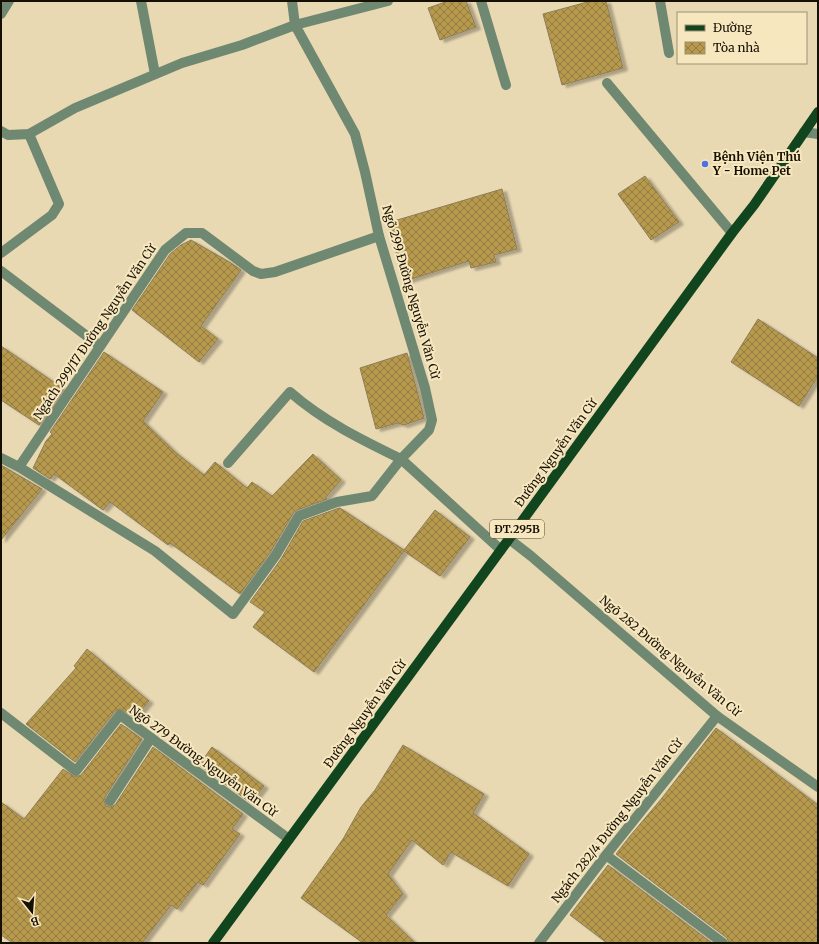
<svg xmlns="http://www.w3.org/2000/svg" width="819" height="944" viewBox="0 0 819 944" font-family="Merriweather,serif">
  <style>
    .building { fill: url(#building-cross-hatch); stroke: #8d7e5a; filter: url(#shadow) }
    .lines { fill: none; stroke-linecap: round; stroke-linejoin: round }
    .lane { stroke: #6f8872; stroke-width: 10 }
    .street { stroke: #6f8872; stroke-width: 10 }
    .primary { stroke: #11451e; stroke-width: 10 }
    .poi-dot { fill: #4f70e5; stroke: #f7e7bf; stroke-width: 1.5 }
    .labels { text-anchor: middle; stroke-width: 4; stroke-linejoin: round; paint-order: stroke }
    .shield { fill: #f7e7bf; stroke: #5a503b; stroke-width: 1 }
    .shield-label { font-size: 11px; font-weight: bold; fill: #161003 }
    .poi-label { font-size: 12px; font-weight: bold; fill: #161003; stroke: #f7e7bf; text-anchor: start }
    .street-label { font-size: 12px; fill: #161003; stroke: #f7e7bf }
  </style>
  <defs>
    <pattern id="building-cross-hatch" width="8" height="8" patternUnits="userSpaceOnUse"><rect width="8" height="8" fill="#b6994e"/><path d="M0 0l8 8M0 8l8-8" fill="none" stroke="#937b3f"/></pattern>
    <filter id="shadow"><feDropShadow dx="4.5" dy="2.5" stdDeviation="1" flood-color="#0004"/></filter>
  </defs>
  <rect width="100%" height="100%" fill="#e9d9b3"/>
  <path class="building" d="M448,1H466L476,27L440,40L428,8Z
    M591,1H606L623,68L562,85L543,14Z
    M645,176L679,222L651,240L618,194Z
    M502,189L517,249L494,255L496,262L471,268L469,261L405,281L387,223Z
    M191,240L231,263L241,270L201,326L218,339L199,362L132,310L170,254L181,245Z
    M758,319L818,358V376L799,406L731,362Z
    M1,346L64,389L39,425L1,400Z
    M104,352L163,392L143,421L175,452L204,475L215,462L247,488L252,482L272,496L313,454L341,480L325,498L327,499L297,510L294,512L271,551L240,594L170,543L168,545L110,502L103,510L54,474L50,479L33,468L46,441L52,434L50,432Z
    M407,353L424,418L404,425L398,423L376,429L360,368Z
    M1,465L42,489L1,540Z
    M339,508H340L404,550L435,510L470,537L440,576L404,551L314,672L253,627L265,612L250,602L281,559L303,521Z
    M87,649L149,701L135,718L121,709L115,711L75,762L26,724L76,668L74,666Z
    M121,724L142,739L105,797L104,801L106,806L110,807L115,805L153,747L243,814L232,829L240,834L203,885L198,882L177,909L171,905L142,943H13L1,935V802L24,819L63,769L75,777L81,775Z
    M716,728L818,805V943H729L727,938L616,854L630,836L662,798Z
    M403,745L484,794L473,813L529,854L508,886L451,852L443,865L412,840L388,874L403,894L386,915L415,943H363L301,898L343,839L361,807L375,790Z
    M212,747L264,786L251,803L199,765Z
    M608,865L712,943H607L570,915Z"/>
  <g class="lines">
    <path class="lane" d="M141,1L155,74
      M481,1L506,85
      M660,1L669,53
      M1,14L9,1
      M607,83L732,233
      M1,253L52,215L59,204L29,134
      M1,458L19,467L155,551L233,614L276,555L299,516L337,502L372,496L401,459C362,440 323,421 290,392L228,463
      M19,467L165,250L186,233H202L253,271L261,274L275,272L379,236
      M110,801L151,738
      M606,855L723,943
      M539,943L606,855L717,716"/>
    <path class="street" d="M292,1L295,25L355,134L365,172L379,236L425,388L432,420L429,430L401,459L501,550
      M1,131L8,135L29,134L75,108L182,63L242,45L295,25L388,1
      M804,132L818,134
      M1,271L100,346
      M509,539L531,556L717,716L818,787
      M1,713L76,771L120,715L289,839"/>
    <path class="primary" d="M213,943L509,539L732,233L754,205L818,112"/>
  </g>
  <circle class="poi-dot" cx="705" cy="164" r="4"/>
  <g class="labels">
    <rect class="shield" x="490" y="520" width="54" height="18" rx="3"/>
    <g class="shield-label">
      <text x="517" y="533">ĐT.295B</text>
    </g>
    <g class="poi-label">
      <text x="713" y="161">Bệnh Viện Thú<tspan x="713" dy="14">Y - Home Pet</tspan></text>
    </g>
    <g class="street-label">
      <text transform="translate(411 292) rotate(74)" y="4">Ngõ 299 Đường Nguyễn Văn Cừ</text>
      <text transform="translate(95 332) rotate(-56)" y="4">Ngách 299/17 Đường Nguyễn Văn Cừ</text>
      <text transform="translate(556 453) rotate(-54)" y="4">Đường Nguyễn Văn Cừ</text>
      <text transform="translate(670 656) rotate(40)" y="4">Ngõ 282 Đường Nguyễn Văn Cừ</text>
      <text transform="translate(365 714) rotate(-54)" y="4">Đường Nguyễn Văn Cừ</text>
      <text transform="translate(203 761) rotate(36)" y="4">Ngõ 279 Đường Nguyễn Văn Cừ</text>
      <text transform="translate(617 821) rotate(-52)" y="4">Ngách 282/4 Đường Nguyễn Văn Cừ</text>
    </g>
  </g>
  <rect width="819" height="944" fill="none" stroke="#161003" stroke-width="4"/>
  <rect x="677" y="12" width="130" height="52" fill="#f7e7bf" stroke="#9d9174"/>
  <rect x="685" y="25" width="20" height="6" fill="#11451e" stroke="#9d9174"/>
  <text x="713" y="32" font-size="12" fill="#161003">Đường</text>
  <rect x="685" y="42" width="20" height="12" fill="url(#building-cross-hatch)" stroke="#9d9174"/>
  <text x="713" y="52" font-size="12" fill="#161003">Tòa nhà</text>
  <g transform="translate(32 912) rotate(163)" stroke="#f7e7bf" stroke-width="3" paint-order="stroke">
  <path d="M0-3L7 15L0 10L-7 15Z" fill="#161003"/>
  <text y="-6" font-size="11" font-weight="bold" text-anchor="middle" fill="#161003">B</text>
  </g>
</svg>
